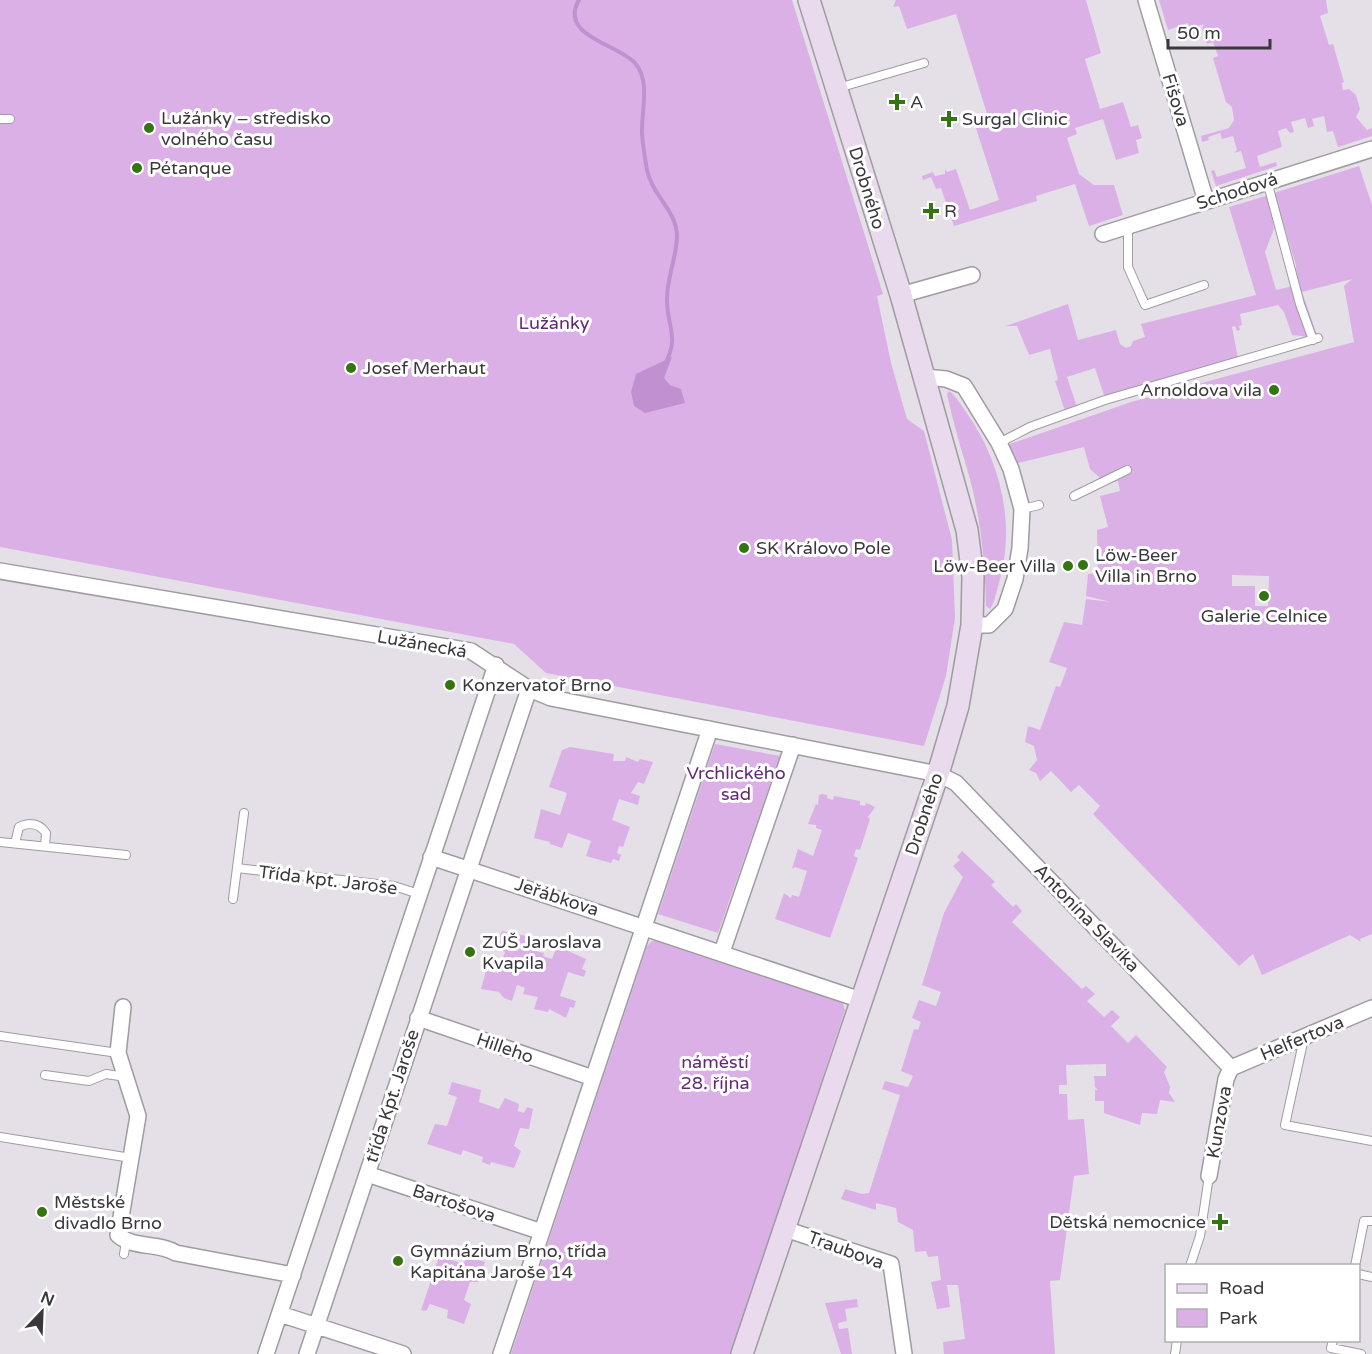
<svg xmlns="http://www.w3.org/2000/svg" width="1372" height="1354" viewBox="0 0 1372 1354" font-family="'Varela Round',sans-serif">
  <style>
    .green { fill: #dab0e7; fill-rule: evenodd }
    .water { fill: #c190d1 }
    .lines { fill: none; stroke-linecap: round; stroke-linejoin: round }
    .stream { stroke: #c190d1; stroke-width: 4 }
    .lane-casing { stroke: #9f9ba1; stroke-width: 10 }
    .street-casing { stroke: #9f9ba1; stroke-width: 18 }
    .secondary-casing { stroke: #9f9ba1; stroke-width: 24 }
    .lane { stroke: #fff; stroke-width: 8 }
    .street { stroke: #fff; stroke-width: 15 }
    .secondary { stroke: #e9daee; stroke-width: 21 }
    .poi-dot { fill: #347512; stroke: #fff; stroke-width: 2 }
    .labels { text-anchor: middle; stroke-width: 6; stroke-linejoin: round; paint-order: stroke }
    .street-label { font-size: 18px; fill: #3a383b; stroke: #fff }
    .poi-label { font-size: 18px; fill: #3a383b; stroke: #fff; text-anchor: start }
    .park-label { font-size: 18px; fill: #632875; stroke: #fff }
  </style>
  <rect width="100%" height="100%" fill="#e5e0e7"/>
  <path class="green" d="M0,0H792L883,294L877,296L891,363L907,419L924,431L952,540L955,618L946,676L924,746L546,673L514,644L0,547Z
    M896,0H1086L1101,53L1085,59L1100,109L1123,102L1131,127L1138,125L1142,138L1136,140L1139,153L1116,160L1103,119L1075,128L1077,134L1067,138L1079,174L1094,185H1114L1123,215L1089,226L1075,184L1036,196L1037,201L954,226L941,188L936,189L931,177L923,180L922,176L933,172L935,176L945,174V169L947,172L956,169L970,210L999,200L974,122L988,117L956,14L907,29L899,6L893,7Z
    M1159,0H1326L1328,13L1320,16L1329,45L1333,44L1344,82L1342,83L1343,90L1349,89L1356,95L1360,109L1356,117L1367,130L1372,128V136L1338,147L1333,131L1327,132L1324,116L1312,119L1314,126L1308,128L1305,118L1291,122L1294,132L1290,133L1286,128L1278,131L1282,147L1257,156L1260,167L1276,162L1277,166L1216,186L1211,171L1214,170L1217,177L1246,168L1241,151L1234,153L1237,150L1233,136L1222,139L1220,133L1208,137L1209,140L1202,142L1201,136L1229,128L1234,120L1232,107L1226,102L1213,58L1218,56L1213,42L1207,44L1202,28L1204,24L1190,29L1188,23L1168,30Z
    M1359,166L1372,205V934L1360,939L1361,942L1350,935L1262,975L1253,954L1239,966L1093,814L1100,806L1079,785L1071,792L1051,771L1040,781L1036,773L1029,770L1037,760L1034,746L1025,742L1028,726L1040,730L1056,686L1060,687L1067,668L1049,662L1064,622L1082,625L1086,599L1111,602L1086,596L1088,574L1098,573L1097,530L1108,527L1100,496L1120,491L1118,481L1101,485L1099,477L1090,469L1084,447L1014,464L1007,445L1131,402L1354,342L1344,286L1352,279L1302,292L1318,338L1292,335L1284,312L1278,305L1240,314L1242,325L1239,326L1240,330L1237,331L1235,326L1232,327L1238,358L1105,398L1095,368L1067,377L1077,407L1065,411L1055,381L1058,380L1050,349L1029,355L1017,326H1006L1068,304L1078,340L1116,330L1120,344L1126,348L1131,346L1133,341L1145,337L1141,324L1256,295L1229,207L1269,195L1274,229L1265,252L1276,290L1297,285L1296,265L1274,193ZM1232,575L1269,576L1268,606H1255V586H1232Z
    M949,391C956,396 961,405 966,412C1001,461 1016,525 999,583C996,592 995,602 990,609L986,606C985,563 981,521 970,479C962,451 953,423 947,394Z
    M715,744L780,756L718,933L658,914Z
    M570,747L614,754L613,761H625L626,757L638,762L640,759L653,762L644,784L638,782L631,793L640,796L638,805L619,799L612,820L630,827L623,847L619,846L617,853L621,855L619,861L613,859L611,863L586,856L591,841L568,833L562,848L550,844V842L534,838L541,809L560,815L567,793L549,787L562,750Z
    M822,794L827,795V798L833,800L834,796L860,801V805L865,806L866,803L875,807L868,817L870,819L860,850L856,849L854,856L858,858L830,938L775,919L784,893L791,898L792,895L799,897L807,871L795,867L792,869L798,849L813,856L822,830L816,828V825L808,824L816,804L818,805L819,795Z
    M962,851L995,882L991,885L1013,907L1016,904L1022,911L1012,922L1082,989L1086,986L1095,994L1087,1001L1104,1017L1112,1010L1120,1017L1111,1026L1128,1043L1136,1035L1167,1067L1164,1072L1170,1087L1169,1093L1175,1102L1160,1100L1157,1114L1142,1113L1140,1125L1104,1113V1101H1095V1090H1098L1095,1087L1094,1076H1106V1064L1066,1065L1067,1085H1059V1094H1067L1068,1120L1084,1119L1089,1174L1074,1176L1060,1280L1050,1281L1055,1354H944L943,1342L965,1339L958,1285H947L950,1307L937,1309L931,1282L941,1280L938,1256L928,1257L926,1251L915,1252L913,1230L898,1222L896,1208L876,1203V1210L841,1199L845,1189L862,1194L869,1193L900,1095L882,1089L885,1081L908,1087L913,1076L901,1071L914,1029L918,1030L921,1022L912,1018L919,1000L936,1006L941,992L922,985L944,913L963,877L953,866L960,860L957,857Z
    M502,931L531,937L527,949L544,953L543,956L552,959L557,946L586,959L582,969L586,971L584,977L568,972L560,996L576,1001L574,1008L570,1007L566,1018L549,1009L548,1012L534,1009L538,997L523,994L525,988L517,985L512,1001L504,998L499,992L481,989L486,971L498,973L505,952L495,946Z
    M659,940L842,1001L845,1010L731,1354H511L647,946L652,941Z
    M452,1082L481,1090L479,1102L499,1109L505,1098L519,1104L518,1111L524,1113L527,1107L533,1109L529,1129L520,1128L514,1146L521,1151L514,1168L491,1162L490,1165L482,1162L483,1157L463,1150L461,1155L427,1144L435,1124L447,1126L457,1097L448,1094Z
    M442,1248L446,1249V1258L463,1264L468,1256L485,1262L478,1282H470L464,1300L471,1304L464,1324L447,1318L448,1310L430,1304L426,1311L421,1310Z
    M857,1299L858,1307L845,1309L847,1321L838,1323L839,1329L848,1328L852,1354H841L825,1303Z"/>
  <path class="water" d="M672,357L664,378L670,385L681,389L685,403L645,413L634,406L631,392L636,374Z"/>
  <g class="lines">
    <path class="stream" d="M579,0C558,36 618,44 635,63C651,81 641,112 642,134C643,146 645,159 647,170C652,195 676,210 677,235C677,256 667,278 667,298C666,323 679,336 667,360"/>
    <g class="lane-casing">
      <path id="lane" d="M838,88L924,63
        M0,119H10
        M1267,181L1300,304L1313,340
        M1128,226V267L1145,305L1204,285
        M999,443L1030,427L1105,400L1318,338
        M1074,496L1127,470
        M1022,509L1039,505
        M0,842L126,855
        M15,843L19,827C30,822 39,823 46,833L45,846
        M237,868L394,886L419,894
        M233,899L244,813
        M0,1036L118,1053
        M1304,1038L1285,1125L1372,1141
        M45,1075L89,1081L106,1074L126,1077
        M0,1137L131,1158
        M124,1254L126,1242
        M1190,1266L1200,1236L1209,1176
        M1355,1266L1364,1221H1372
        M1358,1274L1372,1277
        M1333,1340L1331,1348L1361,1354
        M1175,1354L1177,1340"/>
    </g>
    <g class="street-casing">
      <path id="street" d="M1146,0L1206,201
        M1103,234L1372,149
        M901,295L972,275
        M924,377L946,379L964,386L999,443L1011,469L1022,509L1020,548L1015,579L1005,609L989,625H972
        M0,571L471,651L529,689L551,698L938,774L956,783L1231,1068
        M431,857L861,1000
        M722,952L793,745
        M123,1007L118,1053L138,1116L118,1235C134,1249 158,1242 176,1253L293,1275
        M418,1018L593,1078
        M1231,1068L1372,1008
        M367,1174L542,1232
        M1209,1176L1226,1079L1231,1068
        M785,1229L891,1264L904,1354
        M280,1314L403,1354
        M266,1354L496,665
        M307,1354L529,689
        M501,1354L710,729"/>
    </g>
    <g class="secondary-casing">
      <path id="secondary" d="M742,1354L938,774L958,706L972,625L973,577L967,530L901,295L809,0"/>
    </g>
    <use href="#lane" class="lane"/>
    <use href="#street" class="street"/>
    <use href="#secondary" class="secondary"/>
  </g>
  <g class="poi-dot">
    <path d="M894 93h6v6h6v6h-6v6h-6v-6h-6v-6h6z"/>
    <path d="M946 110h6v6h6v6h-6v6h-6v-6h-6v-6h6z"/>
    <circle cx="149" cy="128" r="6"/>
    <circle cx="137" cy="168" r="6"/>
    <path d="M928 202h6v6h6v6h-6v6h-6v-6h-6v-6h6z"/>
    <circle cx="351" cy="368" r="6"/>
    <circle cx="1274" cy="390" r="6"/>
    <circle cx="744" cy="548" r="6"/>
    <circle cx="1083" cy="565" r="6"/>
    <circle cx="1068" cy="566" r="6"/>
    <circle cx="1264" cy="596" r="6"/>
    <circle cx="450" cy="685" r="6"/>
    <circle cx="470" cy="952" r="6"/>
    <circle cx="42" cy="1212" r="6"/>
    <path d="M1217 1213h6v6h6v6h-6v6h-6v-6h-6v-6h6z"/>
    <circle cx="398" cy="1261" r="6"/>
  </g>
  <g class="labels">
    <g class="street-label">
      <text transform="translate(1176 100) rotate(73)" y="6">Fišova</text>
      <text transform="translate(867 188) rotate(73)" y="6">Drobného</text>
      <text transform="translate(1237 191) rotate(-18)" y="6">Schodová</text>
      <text transform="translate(422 644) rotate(10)" y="6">Lužánecká</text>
      <text transform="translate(924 814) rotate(-72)" y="6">Drobného</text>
      <text transform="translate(328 880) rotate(7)" y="6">Třída kpt. Jaroše</text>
      <text transform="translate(557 897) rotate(18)" y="6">Jeřábkova</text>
      <text transform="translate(1087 918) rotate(46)" y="6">Antonína Slavíka</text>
      <text transform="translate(1302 1038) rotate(-23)" y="6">Helfertova</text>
      <text transform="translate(505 1048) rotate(19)" y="6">Hilleho</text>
      <text transform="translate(392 1096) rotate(-72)" y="6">třída Kpt. Jaroše</text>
      <text transform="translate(1219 1122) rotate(-80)" y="6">Kunzova</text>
      <text transform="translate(454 1203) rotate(18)" y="6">Bartošova</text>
      <text transform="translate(846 1250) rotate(20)" y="6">Traubova</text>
    </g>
    <g class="poi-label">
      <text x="910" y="108">A</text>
      <text x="161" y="124">Lužánky – středisko<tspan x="161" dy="21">volného času</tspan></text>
      <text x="962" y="125">Surgal Clinic</text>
      <text x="149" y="174">Pétanque</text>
      <text x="944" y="217">R</text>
      <text x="363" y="374">Josef Merhaut</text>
      <text x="1262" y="396" text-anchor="end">Arnoldova vila</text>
      <text x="756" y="554">SK Královo Pole</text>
      <text x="1095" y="561">Löw-Beer<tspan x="1095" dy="21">Villa in Brno</tspan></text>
      <text x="1056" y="572" text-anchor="end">Löw-Beer Villa</text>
      <text x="1264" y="622" text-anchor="middle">Galerie Celnice</text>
      <text x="462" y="691">Konzervatoř Brno</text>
      <text x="482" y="948">ZUŠ Jaroslava<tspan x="482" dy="21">Kvapila</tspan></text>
      <text x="54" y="1208">Městské<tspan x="54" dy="21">divadlo Brno</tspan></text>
      <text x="1206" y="1228" text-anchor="end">Dětská nemocnice</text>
      <text x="410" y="1257">Gymnázium Brno, třída<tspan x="410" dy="21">Kapitána Jaroše 14</tspan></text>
    </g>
    <g class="park-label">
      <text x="554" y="329">Lužánky</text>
      <text x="736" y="779">Vrchlického<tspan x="736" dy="21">sad</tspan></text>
      <text x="715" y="1068">náměstí<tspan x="715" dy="21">28. října</tspan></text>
    </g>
  </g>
  <rect x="1165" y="1264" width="195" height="78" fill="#ffffff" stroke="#b0afb1" stroke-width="1.5"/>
  <rect x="1177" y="1284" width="30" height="9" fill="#e9daee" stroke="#b0afb1" stroke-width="1.5"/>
  <text x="1219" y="1294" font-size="18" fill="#3a383b">Road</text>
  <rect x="1177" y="1309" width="30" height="18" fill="#dab0e7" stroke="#b0afb1" stroke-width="1.5"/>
  <text x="1219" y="1324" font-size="18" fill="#3a383b">Park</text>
  <g transform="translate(42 1312) rotate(23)" stroke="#ffffff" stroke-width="4.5" paint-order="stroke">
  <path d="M0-4.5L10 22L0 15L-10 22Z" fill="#3a383b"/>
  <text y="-9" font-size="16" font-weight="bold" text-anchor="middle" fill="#3a383b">N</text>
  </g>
  <path d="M1168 39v9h102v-9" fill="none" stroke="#3a383b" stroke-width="3"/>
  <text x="1177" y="39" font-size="18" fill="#3a383b" stroke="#ffffff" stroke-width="4.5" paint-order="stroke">50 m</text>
</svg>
